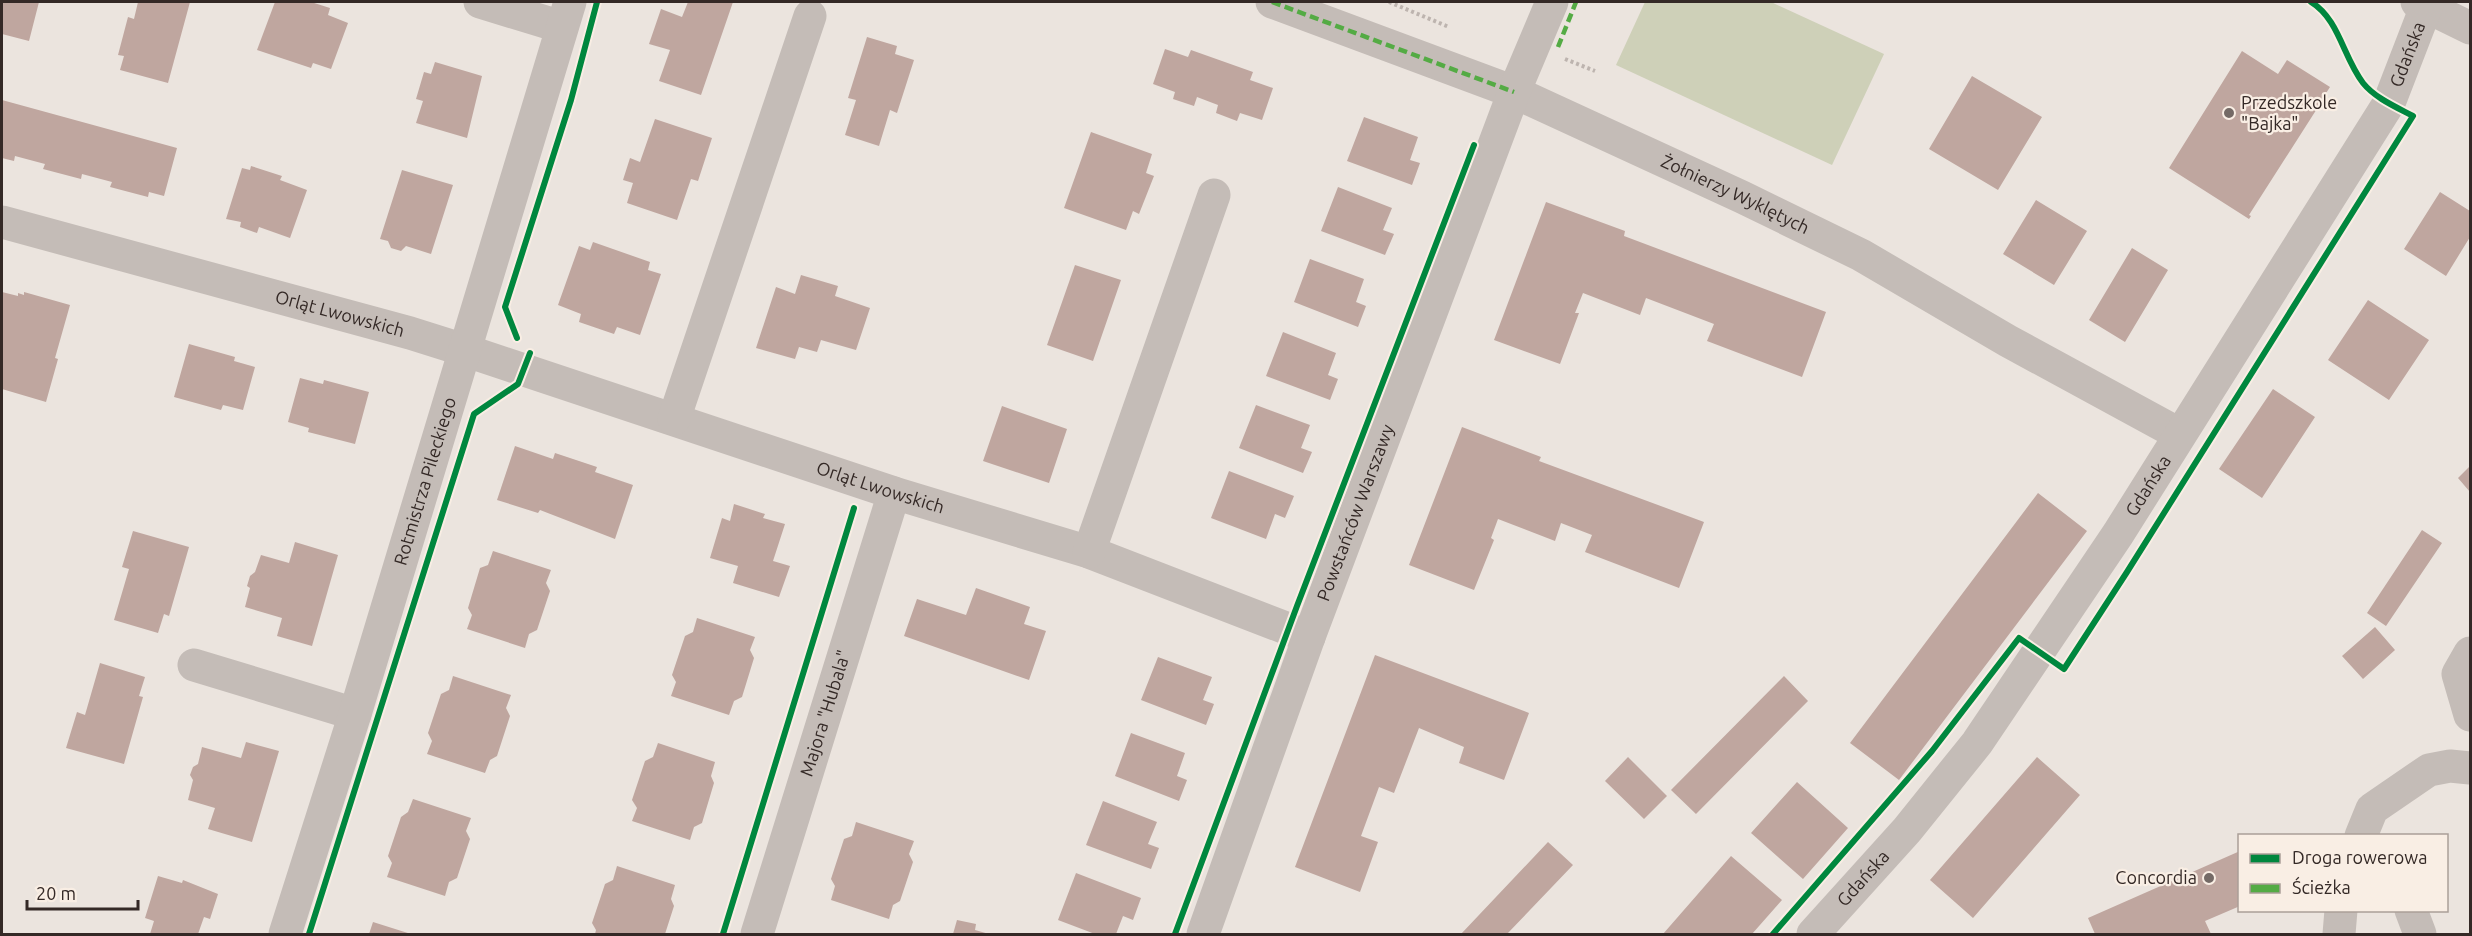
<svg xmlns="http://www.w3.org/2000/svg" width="2472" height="936" viewBox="0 0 2472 936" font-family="Ubuntu,sans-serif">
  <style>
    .green { fill: #ced0b8 }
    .building { fill: #bfa69f }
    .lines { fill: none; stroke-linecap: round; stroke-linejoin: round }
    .path { stroke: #bdb4af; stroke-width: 4; stroke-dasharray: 3 3; stroke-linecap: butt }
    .minor { stroke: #c4bcb7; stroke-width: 33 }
    .quiet { stroke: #54ab44; stroke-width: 4.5; stroke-dasharray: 9 4.5; stroke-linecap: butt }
    .cycleway-casing { stroke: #f9eee4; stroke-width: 10 }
    .cycleway { stroke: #00873e; stroke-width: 6 }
    .poi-dot { fill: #746a66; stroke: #f9eee4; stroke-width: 2 }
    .labels { text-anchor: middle; stroke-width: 4.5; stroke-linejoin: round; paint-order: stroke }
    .street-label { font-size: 18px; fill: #342926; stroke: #f9eee4 }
    .poi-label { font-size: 18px; fill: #342926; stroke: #f9eee4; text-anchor: start }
  </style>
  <rect width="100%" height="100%" fill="#ebe4de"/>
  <path class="green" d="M1645,2H1771L1884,54L1832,165L1616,65Z"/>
  <path class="building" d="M2,2H39L29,41L2,34Z
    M138,2H190L168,83L120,70L124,56L118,55L128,17L134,19Z
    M275,2H311L330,8L328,15L348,23L331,69L313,63L311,68L257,50Z
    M688,2H733L701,95L659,81L670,50L649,44L661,9L682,17Z
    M867,37L897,46L895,54L914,60L897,113L890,110L879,146L845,135L856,100L848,98Z
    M1165,49L1188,57L1191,50L1253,72L1250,80L1273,88L1262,120L1240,113L1237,121L1216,113L1218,105L1197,97L1194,106L1173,99L1175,92L1153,84Z
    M2242,51L2278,74L2287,60L2330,87L2321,101L2323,102L2321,105L2320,104L2249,215L2251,216L2249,219L2169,168Z
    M435,62L482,76L467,138L416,123L423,101L416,99L424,72L431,74Z
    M1972,76L2042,117L1998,190L1929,149Z
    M2,100L177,148L164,196L149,192L148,197L110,187L112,182L82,174L81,179L43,169L45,164L15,156L14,161L2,158Z
    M1364,117L1418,137L1410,160L1420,163L1412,185L1347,161Z
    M655,119L712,138L698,181L691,179L677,220L627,203L633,183L623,180L630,158L640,162Z
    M1091,132L1152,154L1146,173L1154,176L1139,214L1133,211L1126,230L1064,208Z
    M251,166L282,176L280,180L307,190L290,238L259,227L257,233L240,227L241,222L226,219L242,168L250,170Z
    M402,170L453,185L431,254L406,246L401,251L391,248L388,241L380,239Z
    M1338,187L1392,208L1383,230L1394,234L1385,255L1321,231Z
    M2440,192L2470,211V237L2446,276L2404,249Z
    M2036,200L2087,231L2054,285L2003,254Z
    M1546,202L1625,231L1624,236L1826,312L1802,377L1707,341L1714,324L1646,298L1640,315L1583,293L1575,313H1579L1560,364L1494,340Z
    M593,242L650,262L648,270L661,274L640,335L617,327L614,334L579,322L581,314L558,305L579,246L590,250Z
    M2132,248L2168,270L2125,342L2089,320Z
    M1310,259L1364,279L1356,302L1366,306L1358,327L1294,302Z
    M1075,265L1121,280L1093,361L1047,345Z
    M801,275L838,286L835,296L870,308L856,350L821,340L817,352L799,347L795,359L756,348L776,287L795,294Z
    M2,292L18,296V293L24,295V292L70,305L55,358L58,359L46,402L2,389Z
    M2368,300L2429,340L2389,400L2328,360Z
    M1283,332L1336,353L1328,375L1338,379L1330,400L1266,376Z
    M189,344L235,357L234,361L255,367L243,410L223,405L221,410L174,397Z
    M300,378L323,384L324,380L369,392L355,444L308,432L309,428L288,422Z
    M2273,389L2315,417L2262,498L2219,469Z
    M1256,405L1310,425L1301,448L1312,452L1303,473L1239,448Z
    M1002,406L1067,429L1049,483L983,461Z
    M1462,427L1541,457L1539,461L1704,522L1679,588L1585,552L1592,535L1561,523L1555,541L1498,519L1491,538L1494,540L1474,590L1409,565Z
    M515,446L553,459L555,453L597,467L595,472L633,485L615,539L540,510L538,513L497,500Z
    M2470,466V492L2458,478Z
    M1229,471L1294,496L1285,518L1275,514L1266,539L1211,518Z
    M2038,493L2087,531L1899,780L1850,743Z
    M734,504L765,514L763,518L785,524L773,561L790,566L779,597L733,583L738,566L710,558L722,518L730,521Z
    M2422,530L2442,543L2386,626L2367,613Z
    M133,531L189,547L169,616L164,614L158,633L114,620L129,569L122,567Z
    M295,542L338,555L312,646L277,636L282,618L245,607L250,588L247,586L250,576L255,572L261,555L289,563Z
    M493,551L551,570L546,583L550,591L537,630L529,634L525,648L467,629L472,615L468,608L480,568L488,565Z
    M976,588L1030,607L1024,624L1046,631L1029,680L904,636L917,599L966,615Z
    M697,618L755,637L750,650L754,658L742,697L734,701L729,715L671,696L676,682L672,675L685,636L693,632Z
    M2375,627L2395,650L2363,679L2342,656Z
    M1375,655L1529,713L1504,780L1459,763L1464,747L1419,728L1394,793L1379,787L1361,836L1378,842L1360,892L1295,867Z
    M1158,657L1212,677L1203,700L1214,704L1206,725L1141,700Z
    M100,663L145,677L139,696L143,697L124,764L66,748L77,712L85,715Z
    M453,676L511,695L506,708L510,716L497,756L490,760L485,773L427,754L432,741L428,733L441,694L449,690Z
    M1784,676L1808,701L1696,814L1671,790Z
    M1131,733L1185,753L1177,776L1187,780L1179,801L1115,776Z
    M246,742L279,751L252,842L208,829L215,808L188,800L193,780L190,775L193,767L198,764L202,747L241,758Z
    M658,743L715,762L711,776L714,783L702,823L694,827L690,840L632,821L637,808L632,800L645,761L653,757Z
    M1628,757L1667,796L1644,819L1605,781Z
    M2037,757L2080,795L1973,918L1930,880Z
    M1797,782L1848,828L1803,879L1751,833Z
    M413,799L471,818L466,831L470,839L457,878L449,882L445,896L387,877L392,863L388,856L401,817L408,812Z
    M1103,801L1157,822L1148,844L1159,848L1151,869L1086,845Z
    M856,822L914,841L909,854L913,862L900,901L893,905L889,919L831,900L835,886L831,879L844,839L852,836Z
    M1548,842L1573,865L1507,934H1461Z
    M2240,851V906L2205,921L2211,934H2095L2088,918Z
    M1731,856L1782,900L1752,934H1663Z
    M617,866L675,885L671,899L674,906L665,934H595L596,930L592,923L605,884L613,880Z
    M1076,873L1141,898L1133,920L1123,916L1116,934H1095L1058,920Z
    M158,876L182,883L183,880L218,894L210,919L204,917L198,934H150L154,921L145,918Z
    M957,920L976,924L975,930L989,934H953Z
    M373,922L411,934H369Z"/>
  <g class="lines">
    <path class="path" d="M1389,2L1449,27
      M1565,59L1595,71"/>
    <g class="minor">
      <path d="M480,2L562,27"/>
      <path id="s1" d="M1272,2L1514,92L1742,197L1861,255L2008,341L2179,434"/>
      <path d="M2417,2L2470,28"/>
      <path id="s2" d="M2,222L410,333L464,350L894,493L1089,552L1309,637"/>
      <path d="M674,419L810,16"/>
      <path d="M1089,552L1214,195"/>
      <path d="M2470,653L2458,674L2470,715"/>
      <path d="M194,665L355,714"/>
      <path d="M2361,836L2372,809L2429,770L2450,766L2470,768"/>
      <path d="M2411,910L2420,934"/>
      <path id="s3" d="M285,934L355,714L570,2"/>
      <path id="s4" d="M757,934L894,493"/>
      <path id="s5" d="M1203,934L1309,637L1514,92L1552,2"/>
      <path id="s6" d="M1813,934L1907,830L1977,743L2118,534L2389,103L2428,2"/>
      <path d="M2339,934L2341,910"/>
    </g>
    <path class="quiet" d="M1272,2L1514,92
      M1558,47L1576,2"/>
    <g class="cycleway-casing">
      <path id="cycleway" d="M517,338L505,307L571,100L597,2
        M309,934L474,414L518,384L530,353
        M723,934L854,508
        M1175,934L1297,606L1474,145
        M1773,934L1932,751L2019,638L2064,669L2127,572L2413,116C2396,107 2375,98 2363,83C2343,57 2339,19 2311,2"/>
    </g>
    <use href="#cycleway" class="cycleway"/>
  </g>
  <g class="poi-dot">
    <circle cx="2229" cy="113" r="6"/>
    <circle cx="2209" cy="878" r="6"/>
  </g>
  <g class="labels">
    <g class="street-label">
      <text dy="6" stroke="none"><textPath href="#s6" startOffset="1065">Gdańska</textPath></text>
      <text dy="6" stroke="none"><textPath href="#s1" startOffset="502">Żołnierzy Wyklętych</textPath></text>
      <text dy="6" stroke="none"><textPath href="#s2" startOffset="350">Orląt Lwowskich</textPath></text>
      <text dy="6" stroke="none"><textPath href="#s3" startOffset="474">Rotmistrza Pileckiego</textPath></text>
      <text dy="6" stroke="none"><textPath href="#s6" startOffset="561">Gdańska</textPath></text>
      <text dy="6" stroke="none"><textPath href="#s2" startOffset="918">Orląt Lwowskich</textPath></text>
      <text dy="6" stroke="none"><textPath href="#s5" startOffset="448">Powstańców Warszawy</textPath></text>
      <text dy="6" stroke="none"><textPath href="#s4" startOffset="231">Majora "Hubala"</textPath></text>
      <text dy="6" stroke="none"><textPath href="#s6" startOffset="75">Gdańska</textPath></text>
    </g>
    <g class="poi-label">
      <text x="2241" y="109">Przedszkole<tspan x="2241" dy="21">"Bajka"</tspan></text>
      <text x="2197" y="884" text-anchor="end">Concordia</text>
    </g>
  </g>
  <rect width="2472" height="936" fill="none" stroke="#342926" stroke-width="6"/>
  <rect x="2238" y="834" width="210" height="78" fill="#f9eee4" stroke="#aa9f98" stroke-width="1.5"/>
  <rect x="2250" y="854" width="30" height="9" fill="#00873e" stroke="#aa9f98" stroke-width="1.5"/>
  <text x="2292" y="864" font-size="18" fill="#342926">Droga rowerowa</text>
  <rect x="2250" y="884" width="30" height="9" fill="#54ab44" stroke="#aa9f98" stroke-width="1.5"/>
  <text x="2292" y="894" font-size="18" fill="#342926">Ścieżka</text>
  <path d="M27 900v9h111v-9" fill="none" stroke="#342926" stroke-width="3"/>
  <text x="36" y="900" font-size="18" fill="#342926" stroke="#f9eee4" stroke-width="4.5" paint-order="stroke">20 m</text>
</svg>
